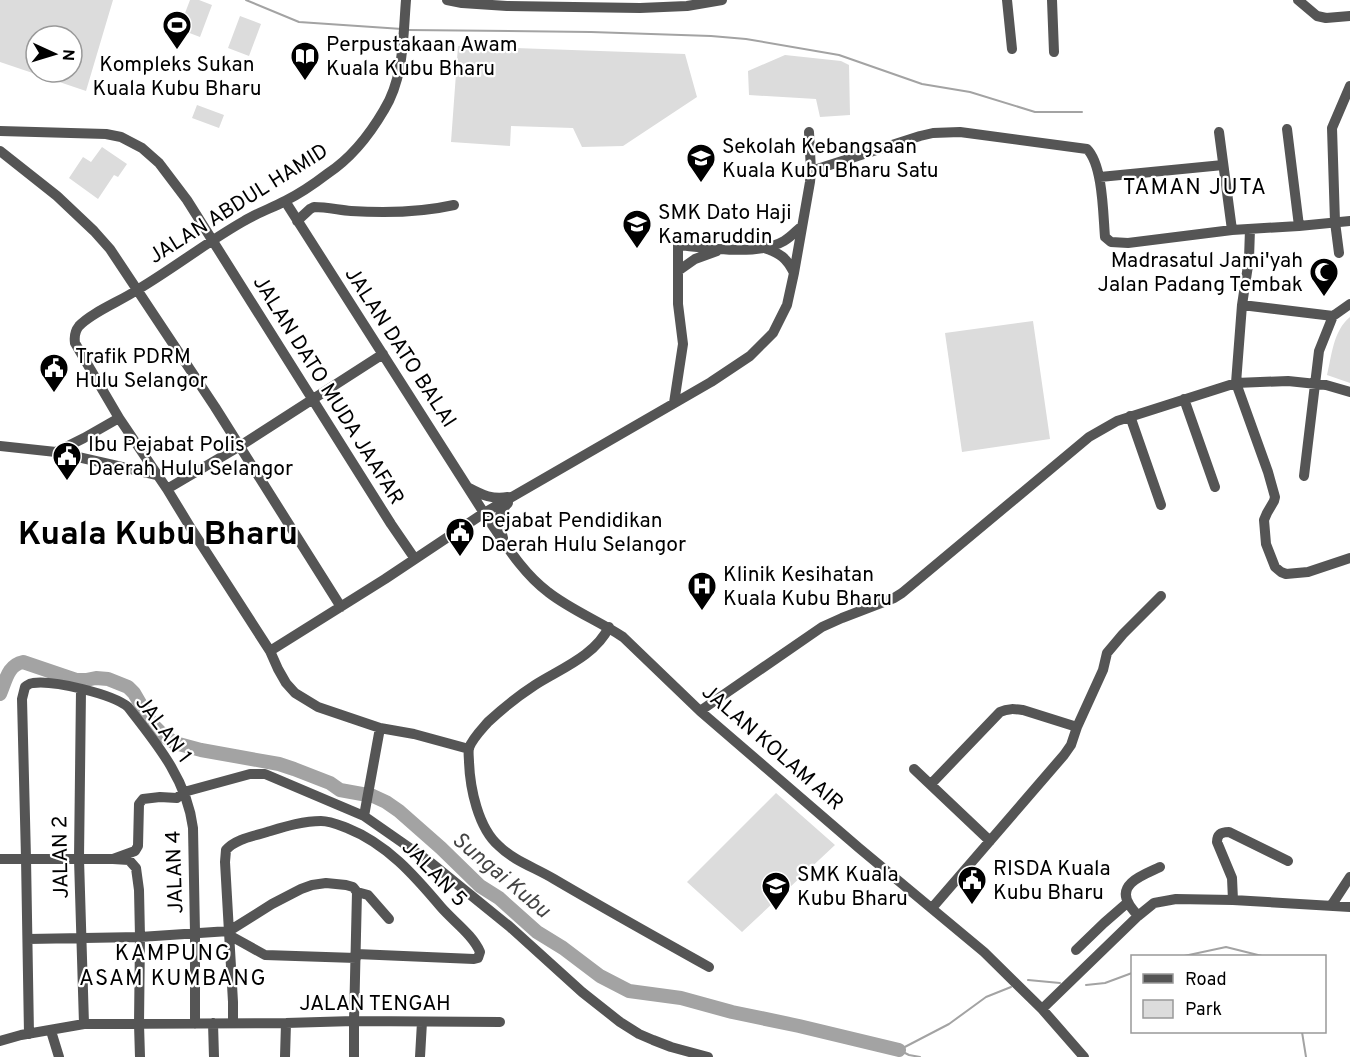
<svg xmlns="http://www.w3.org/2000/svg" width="1350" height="1057" viewBox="0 0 1350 1057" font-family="Overpass,sans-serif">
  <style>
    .green { fill: #dcdcdc; fill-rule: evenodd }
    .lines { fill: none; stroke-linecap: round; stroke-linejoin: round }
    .stream { stroke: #a3a3a3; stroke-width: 2 }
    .river { stroke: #a3a3a3; stroke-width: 14 }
    .minor { stroke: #555; stroke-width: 10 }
    .labels { text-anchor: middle; stroke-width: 4.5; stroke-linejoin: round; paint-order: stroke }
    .poi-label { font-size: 21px; fill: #000; stroke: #fff; text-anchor: start }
    .street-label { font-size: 21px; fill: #000; stroke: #fff }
    .neighbourhood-label { font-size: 22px; letter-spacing: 1.5px; fill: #000; stroke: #fff }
    .water-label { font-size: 22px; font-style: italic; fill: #444; stroke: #fff }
    .town-label { font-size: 33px; font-weight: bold; fill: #000; stroke: #fff }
  </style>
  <rect width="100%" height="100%" fill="#fff"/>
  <path class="green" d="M0,0H113L86,91L0,62ZM36,36H72V72H36Z
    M190,0H199L212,5L200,37L179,29Z
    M240,16L261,24L249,56L228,48Z
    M458,46L685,54L697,97L623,146L582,147L573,128L511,126L510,146L451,142Z
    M785,55L841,61L849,65L850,115L820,117L816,99L749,95L748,71Z
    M197,105L224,115L219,128L192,118Z
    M102,147L127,164L118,177L114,175L98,199L69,178L83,157L91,162Z
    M1350,317V383L1327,375C1332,355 1333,331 1350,317Z
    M1033,321L1050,439L962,452L945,333Z
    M776,793L835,845L742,932L687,882Z"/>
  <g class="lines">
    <path class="stream" d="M246,0L299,22L402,29
      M407,30L591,32L711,36L746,39L839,55L922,84L970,92L1035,112H1082
      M1184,956L1226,947L1262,956
      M1028,980L1060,983
      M1086,985L1105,983L1132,973
      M1302,1032L1306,1057
      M899,1050L949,1024L986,997L1011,987
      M899,1050L909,1055L920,1057"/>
    <path class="river" d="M0,694C6,680 8,665 23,662L76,680H86L96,678L108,679L128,687L134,693L152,724L164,736L175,743L201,750L279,764L294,769L330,783L340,790L373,796L386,802L399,811L441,848L480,886L499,898L537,932L563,948L600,976L629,991L681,998L732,1012L799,1026L899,1050"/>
    <path class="minor" d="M406,0C403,37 404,78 384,110C370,134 350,159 327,174C314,184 299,194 285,201C272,208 257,213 244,221C207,242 174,268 137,290C121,301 92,312 79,326C75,331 74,336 75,343L119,418L167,489L192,530L270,651L278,669L286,683L295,693L318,707L380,728L414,734L469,749
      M447,0L462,3L507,6L640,8L687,6L722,0
      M1007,0L1012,49
      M1052,0L1054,52
      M1298,0L1317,16L1326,18L1350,16
      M1287,129L1299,226
      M0,131L106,134L121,137L142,148L159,163L187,200L391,524L415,559
      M1219,132L1232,230
      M0,151L57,196L94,231L110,249L215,407L341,607
      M811,171L920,136L933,133L960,132L1087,149C1103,165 1103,214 1105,237L1111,242L1128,243L1232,230L1299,226L1350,221
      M1100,177L1223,165
      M285,201L484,513C503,540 521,572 548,592C571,610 599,621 623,637L700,711L859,848L984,952L1042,1009L1084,1057
      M297,221L310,209L314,207C327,207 339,210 351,211C383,213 423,212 454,205
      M1250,229L1249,259L1242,305L1236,383L1268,472L1275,497L1274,501L1267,513L1264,520L1266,544L1275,567L1281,572L1286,574L1308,572L1350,558
      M764,248C780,253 787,258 794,273
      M1339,253L1335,222L1332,128L1350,86
      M678,271L695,259L717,251
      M1242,305L1333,316
      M1184,399L1215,487
      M674,403L683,344L678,304V245C708,248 758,256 784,241C791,237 796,231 802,226
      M1130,416L1161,505
      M0,446L56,452L157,475
      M56,452L84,438L119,418
      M1304,476L1319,351L1333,316L1350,304
      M469,488C482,495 493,500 508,497
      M167,489L240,446L383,354
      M503,538C499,521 495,517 508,503
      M609,627C595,656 560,669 535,685C518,696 502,709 488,722C482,729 472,739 469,748C468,752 469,758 469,762C470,788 478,828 499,846C514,861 536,868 554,879C605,909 657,938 709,967
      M270,651L385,579L484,513L711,382L750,356L773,333L787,305L794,273L810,182L811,171L809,132
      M81,690L79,859L84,1024
      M700,711L822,627L842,618L894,598L902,593L1089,437L1117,421L1236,383L1288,381L1326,385L1350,392
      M914,769L990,841
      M931,784L1000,712C1008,708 1015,709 1023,710L1077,727
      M364,816L380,728
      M0,859H113L129,860L136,868L139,890L140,937L139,1024L140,1057
      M113,859L135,851L138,846L139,804L143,799L160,797L177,798L184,792L250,774H265L364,816L430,862L509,926L582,992L620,1022L639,1034L653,1040L671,1047L708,1057
      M1233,900L1232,878L1217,842C1217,834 1222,832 1229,832L1288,861
      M1331,906L1350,877
      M932,908L1064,755L1071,745L1077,727L1103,670L1107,653L1123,634L1161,596
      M1138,916C1135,912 1131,908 1129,904C1116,883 1146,874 1160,867
      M229,935L265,955L356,958
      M28,939L140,937L229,931L272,904L301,889L312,885L326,883L346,885L353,887L357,892L368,895L389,919
      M1076,950L1104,923L1127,903
      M1042,1009L1138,916L1154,903L1176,899L1233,900L1350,907
      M213,1023L214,1057
      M233,1023V1002L225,862L226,850C235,839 254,836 267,832C284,827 303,821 321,821C330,821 339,825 347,828C387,844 414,875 441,907C453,921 473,935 480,952L478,958L474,959L356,954
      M51,1031L59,1057
      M29,1034L26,858L22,699L25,687C28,685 29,683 33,683C53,680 113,694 128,707C157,744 187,780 193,828L195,933V1024
      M0,1041L21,1035L84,1024L286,1023L354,1021L500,1022
      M285,1057L286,1023
      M354,1057V1021L357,892
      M420,1057L422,1022"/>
  </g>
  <defs>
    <g id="stadium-pin" transform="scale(1.5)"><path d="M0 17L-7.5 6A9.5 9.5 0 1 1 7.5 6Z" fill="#000" stroke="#fff"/><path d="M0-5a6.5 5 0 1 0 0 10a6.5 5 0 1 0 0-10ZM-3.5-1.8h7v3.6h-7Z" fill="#fff"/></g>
    <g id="library-pin" transform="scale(1.5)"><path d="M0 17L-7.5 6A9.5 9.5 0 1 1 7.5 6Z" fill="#000" stroke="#fff"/><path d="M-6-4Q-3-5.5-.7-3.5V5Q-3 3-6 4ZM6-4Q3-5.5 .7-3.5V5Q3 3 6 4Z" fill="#fff"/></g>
    <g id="school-pin" transform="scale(1.5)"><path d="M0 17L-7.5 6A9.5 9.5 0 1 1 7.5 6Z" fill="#000" stroke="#fff"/><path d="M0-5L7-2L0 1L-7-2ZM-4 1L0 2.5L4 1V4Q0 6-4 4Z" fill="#fff"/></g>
    <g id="mosque-pin" transform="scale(1.5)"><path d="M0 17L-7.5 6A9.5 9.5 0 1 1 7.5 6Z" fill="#000" stroke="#fff"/><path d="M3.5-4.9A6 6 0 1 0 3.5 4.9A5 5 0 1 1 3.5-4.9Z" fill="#fff"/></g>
    <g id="civic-pin" transform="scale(1.5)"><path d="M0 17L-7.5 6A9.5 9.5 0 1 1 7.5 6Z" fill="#000" stroke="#fff"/><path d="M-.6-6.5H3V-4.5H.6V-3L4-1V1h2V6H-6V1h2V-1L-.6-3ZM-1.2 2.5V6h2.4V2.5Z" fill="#fff"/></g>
    <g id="hospital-pin" transform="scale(1.5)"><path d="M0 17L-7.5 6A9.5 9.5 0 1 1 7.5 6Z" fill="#000" stroke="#fff"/><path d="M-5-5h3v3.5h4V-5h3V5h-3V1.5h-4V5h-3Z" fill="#fff"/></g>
  </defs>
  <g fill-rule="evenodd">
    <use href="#stadium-pin" x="177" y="25"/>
    <use href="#library-pin" x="305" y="56"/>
    <use href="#school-pin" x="701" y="158"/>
    <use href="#school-pin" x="637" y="224"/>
    <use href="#mosque-pin" x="1324" y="272"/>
    <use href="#civic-pin" x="54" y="368"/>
    <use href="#civic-pin" x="67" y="456"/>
    <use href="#civic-pin" x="460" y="532"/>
    <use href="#hospital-pin" x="702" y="586"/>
    <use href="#civic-pin" x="972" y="880"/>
    <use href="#school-pin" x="776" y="886"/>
  </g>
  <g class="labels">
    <g class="poi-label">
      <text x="326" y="51">Perpustakaan Awam<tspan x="326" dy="24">Kuala Kubu Bharu</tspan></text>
      <text x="177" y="71" text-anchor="middle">Kompleks Sukan<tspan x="177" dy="24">Kuala Kubu Bharu</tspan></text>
      <text x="722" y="153">Sekolah Kebangsaan<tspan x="722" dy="24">Kuala Kubu Bharu Satu</tspan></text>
      <text x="658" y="219">SMK Dato Haji<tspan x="658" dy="24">Kamaruddin</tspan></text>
      <text x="1303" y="267" text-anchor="end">Madrasatul Jami'yah<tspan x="1303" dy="24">Jalan Padang Tembak</tspan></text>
      <text x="75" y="363">Trafik PDRM<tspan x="75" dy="24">Hulu Selangor</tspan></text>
      <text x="88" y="451">Ibu Pejabat Polis<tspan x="88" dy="24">Daerah Hulu Selangor</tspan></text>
      <text x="481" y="527">Pejabat Pendidikan<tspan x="481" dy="24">Daerah Hulu Selangor</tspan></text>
      <text x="723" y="581">Klinik Kesihatan<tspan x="723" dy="24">Kuala Kubu Bharu</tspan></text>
      <text x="993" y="875">RISDA Kuala<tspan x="993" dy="24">Kubu Bharu</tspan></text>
      <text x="797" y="881">SMK Kuala<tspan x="797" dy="24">Kubu Bharu</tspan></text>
    </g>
    <g class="street-label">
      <text transform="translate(238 203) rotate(-32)" y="7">JALAN ABDUL HAMID</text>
      <text transform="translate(401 347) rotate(57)" y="7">JALAN DATO BALAI</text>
      <text transform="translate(329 390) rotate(58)" y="7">JALAN DATO MUDA JAAFAR</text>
      <text transform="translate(164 729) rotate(53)" y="7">JALAN 1</text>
      <text transform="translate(773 747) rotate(41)" y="7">JALAN KOLAM AIR</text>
      <text transform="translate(60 857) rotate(-91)" y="7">JALAN 2</text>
      <text transform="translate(174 872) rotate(-92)" y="7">JALAN 4</text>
      <text transform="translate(435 873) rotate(46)" y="7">JALAN 5</text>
      <text x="375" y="1010">JALAN TENGAH</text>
    </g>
    <g class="neighbourhood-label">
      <text x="1195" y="194">TAMAN JUTA</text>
      <text x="173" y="960">KAMPUNG<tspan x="173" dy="25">ASAM KUMBANG</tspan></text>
    </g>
    <g class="water-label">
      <text transform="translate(502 874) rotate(40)" y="8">Sungai Kubu</text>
    </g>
    <g class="town-label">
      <text x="158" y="544">Kuala Kubu Bharu</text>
    </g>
  </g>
  <rect x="1131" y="955" width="195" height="78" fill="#ffffff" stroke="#999999" stroke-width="1.5"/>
  <rect x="1143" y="974" width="30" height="9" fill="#555555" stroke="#999999" stroke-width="1.5"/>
  <text x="1185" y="985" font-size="18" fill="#000000">Road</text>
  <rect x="1143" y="1000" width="30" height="18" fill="#dcdcdc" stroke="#999999" stroke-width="1.5"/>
  <text x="1185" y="1015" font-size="18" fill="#000000">Park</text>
  <g transform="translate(54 54) rotate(94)"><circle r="28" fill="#ffffff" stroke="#999999" stroke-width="1.5"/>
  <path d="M0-4.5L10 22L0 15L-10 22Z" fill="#000000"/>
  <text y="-9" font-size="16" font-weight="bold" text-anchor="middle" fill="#000000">N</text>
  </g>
</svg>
